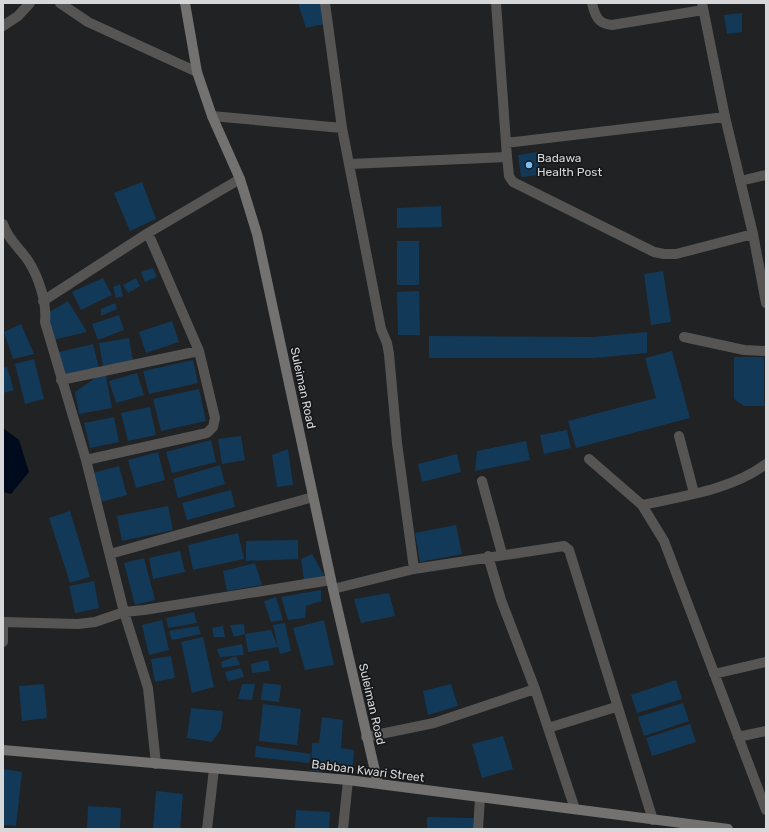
<svg xmlns="http://www.w3.org/2000/svg" width="769" height="832" viewBox="0 0 769 832" font-family="Rubik,sans-serif">
  <style>
    .water { fill: #000a1d }
    .building { fill: #133959 }
    .lines { fill: none; stroke-linecap: round; stroke-linejoin: round }
    .street { stroke: #565554; stroke-width: 10 }
    .secondary { stroke: #737271; stroke-width: 10 }
    .poi-dot { fill: #7dbef9; stroke: #17181a; stroke-width: 1.5 }
    .labels { text-anchor: middle; stroke-width: 3.5; stroke-linejoin: round; paint-order: stroke }
    .poi-label { font-size: 12px; fill: #d6d7d8; stroke: #17181a; text-anchor: start }
    .street-label { font-size: 12px; fill: #d6d7d8; stroke: #17181a }
  </style>
  <rect width="100%" height="100%" fill="#202223"/>
  <path class="water" d="M3,428L19,440L29,472L11,494L3,492Z"/>
  <path class="building" d="M298,3H323L329,23L306,28Z
    M742,13V32L727,34L724,15Z
    M537,152L540,175L521,177L518,155Z
    M142,182L156,219L130,231L114,193Z
    M441,206L442,227L397,228V208Z
    M397,241H419V285H397Z
    M153,268L157,277L145,282L141,272Z
    M663,271L671,322L651,325L644,274Z
    M103,278L112,295L81,310L72,292Z
    M136,278L140,286L128,293L123,285Z
    M120,284L123,296L116,298L113,287Z
    M419,291L420,335H398L397,292Z
    M68,301L87,332L53,340L46,314Z
    M115,303L117,309L101,316V309Z
    M119,315L124,330L98,340L92,324Z
    M172,321L179,342L146,353L139,332Z
    M21,324L34,354L13,359L4,332Z
    M647,332V353L594,358H429V336L593,337Z
    M129,338L133,361L103,366L99,343Z
    M93,344L99,368L61,377L55,353Z
    M672,351L690,418L576,448L568,421L656,398L645,358Z
    M734,357H764V406L766,398V406H744L734,399Z
    M34,359L44,399L25,404L15,364Z
    M193,360L198,383L149,394L143,371Z
    M7,367L14,390L3,393V368Z
    M105,371L112,408L79,414L75,392Z
    M137,373L144,395L116,403L109,381Z
    M199,389L206,421L161,431L153,399Z
    M150,407L156,435L128,441L121,413Z
    M114,417L119,442L90,448L84,423Z
    M567,430L571,448L544,454L540,435Z
    M241,436L245,460L222,464L218,439Z
    M211,440L216,462L172,473L166,452Z
    M526,441L530,460L475,471L477,451Z
    M288,449L293,485L277,487L272,455Z
    M158,452L165,480L136,488L128,460Z
    M457,454L461,472L422,482L418,464Z
    M220,465L225,484L178,498L173,479Z
    M119,466L127,495L101,502L93,473Z
    M231,490L235,507L187,520L182,503Z
    M168,506L173,530L122,541L117,516Z
    M70,511L90,577L70,583L49,518Z
    M456,525L462,554L420,562L415,533Z
    M238,533L244,559L193,570L188,545Z
    M298,540V559L246,561V541Z
    M180,551L185,572L153,579L149,558Z
    M312,554L325,577L304,580L301,559Z
    M144,558L155,600L135,605L124,563Z
    M255,563L262,585L227,591L223,571Z
    M94,581L99,608L75,613L69,586Z
    M321,590V601L306,606L305,618L288,620L281,597Z
    M389,593L395,616L361,623L354,599Z
    M276,597L283,620L271,622L264,601Z
    M194,612L197,623L168,628L166,618Z
    M162,620L169,650L149,655L142,625Z
    M324,620L334,665L305,670L293,628Z
    M285,623L291,651L280,654L278,647L248,652L245,634L271,630L278,647L273,625Z
    M244,624L245,634L234,637L230,625Z
    M198,626L201,634L172,640L169,631Z
    M223,626L225,637H214L212,628Z
    M203,637L214,687L192,693L181,642Z
    M242,644L244,655L220,657L217,649Z
    M171,656L175,678L155,682L151,659Z
    M236,656L240,665L222,668L221,662Z
    M268,660L270,671L252,673L251,664Z
    M241,668L244,677L228,681L225,672Z
    M676,680L682,699L637,713L631,695Z
    M263,683L281,685L279,702L261,700Z
    M44,684L47,718L22,721L19,686Z
    M242,684H255L252,700L238,699Z
    M451,684L458,706L428,715L423,691Z
    M683,703L689,721L644,736L638,717Z
    M263,704L301,709L297,745L259,741Z
    M191,708L223,711L221,729L212,742L187,738Z
    M322,717L343,720L341,748L354,750L352,773L311,771L312,743H319Z
    M690,724L696,742L652,756L646,738Z
    M503,736L513,769L482,778L472,744Z
    M256,746L311,754L309,763L255,757Z
    M3,769L22,772L16,826L3,825Z
    M156,791L183,794L180,829H153Z
    M88,806L121,808L120,829H87Z
    M296,810L330,812L329,829H295Z
    M427,817L473,818V829L427,828Z"/>
  <g class="lines">
    <path class="street" d="M60,3L88,22L197,72
      M325,3L342,128L381,329L387,343L389,354L397,443L414,569
      M496,3L507,157L509,176L513,182L654,252L664,254H676L753,234
      M592,3C595,16 598,24 612,25L703,10
      M702,3L725,117L753,234L766,303
      M3,26L18,16L30,3
      M212,116L342,128
      M506,143L725,117
      M350,164L507,157
      M740,181L766,175
      M3,224C8,240 21,249 29,262C39,278 47,303 45,322L86,460L124,612L148,688L156,764
      M43,301L148,233L240,179
      M684,337L744,350L766,351
      M61,380L199,351
      M679,436L694,493
      M589,459L642,505L664,541L766,810
      M86,460L207,433L213,427L215,418L199,351L148,233
      M482,481L502,554
      M642,505C684,496 731,490 766,464
      M110,554L313,497
      M488,556L501,600L535,689L575,809
      M333,589L414,569L564,546L569,550L653,820
      M3,622L78,624L95,622L124,612L144,610L331,580
      M3,642V622
      M714,674L766,662
      M548,728L616,707
      M366,737L434,723L535,689
      M738,737L766,731
      M207,829L214,769
      M343,829L348,780
      M478,829L480,798"/>
    <path class="secondary" d="M185,3L197,72L212,116L240,179L257,234L333,589L378,784
      M3,750L348,780L728,829"/>
  </g>
  <circle class="poi-dot" cx="529" cy="165" r="4"/>
  <g class="labels">
    <g class="poi-label">
      <text x="537" y="162">Badawa<tspan x="537" dy="14">Health Post</tspan></text>
    </g>
    <g class="street-label">
      <text transform="translate(303 388) rotate(78)" y="4">Suleiman Road</text>
      <text transform="translate(372 704) rotate(77)" y="4">Suleiman Road</text>
      <text transform="translate(368 771) rotate(7)" y="4">Babban Kwari Street</text>
    </g>
  </g>
  <rect width="769" height="832" fill="none" stroke="#d6d7d8" stroke-width="8"/>
</svg>
